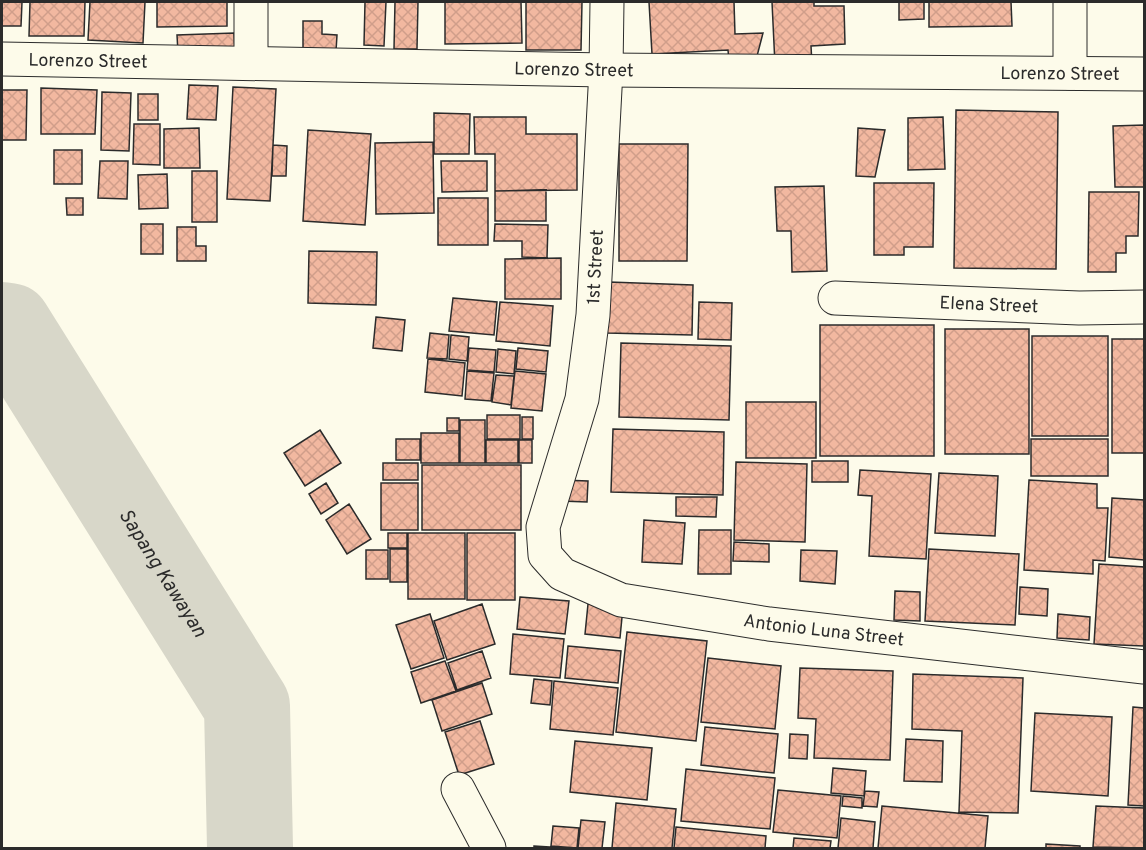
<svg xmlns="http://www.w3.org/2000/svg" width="1146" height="850" viewBox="0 0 1146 850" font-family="Overpass,sans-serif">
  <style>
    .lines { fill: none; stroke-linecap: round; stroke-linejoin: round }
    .river { stroke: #d8d7c9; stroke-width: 86 }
    .building { fill: url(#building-cross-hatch); stroke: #2b2b2b; stroke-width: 1.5 }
    .minor-casing { stroke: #2b2b2b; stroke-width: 35 }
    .minor { stroke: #fdfbea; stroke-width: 33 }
    .labels { text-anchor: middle; stroke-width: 4.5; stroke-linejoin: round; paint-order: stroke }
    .street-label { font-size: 18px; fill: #2b2b2b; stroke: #fdfbea }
    .water-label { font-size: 20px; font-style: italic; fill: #2b2b2b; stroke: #fdfbea }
  </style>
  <defs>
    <pattern id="building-cross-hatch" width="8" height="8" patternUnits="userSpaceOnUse" patternTransform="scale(1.5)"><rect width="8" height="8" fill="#f2b8a0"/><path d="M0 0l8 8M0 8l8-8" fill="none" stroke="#d09e8a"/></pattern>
  </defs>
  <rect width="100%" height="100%" fill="#fdfbea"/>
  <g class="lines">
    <path class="river" id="s1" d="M2,325L9,326L247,706L250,848"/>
  </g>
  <path class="building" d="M2,2H22L21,26H2Z
    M30,2H85L84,36H29Z
    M90,2H145L143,43L88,40Z
    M157,2H227V26L157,27Z
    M365,2H386L384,46L364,45Z
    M395,2H418L417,49H394Z
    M445,2H521L522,43L445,44Z
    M526,2H582L581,50H526Z
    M649,2H734L735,34L763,33L756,60L729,61L728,50L652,54Z
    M772,2H814V6H844L845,44L811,46L812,64L775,65Z
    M899,2H924V19L899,20Z
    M929,2H1011L1012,26L929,27Z
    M303,21H322V34L337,35L336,51L303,50Z
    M234,33L235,51L178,53L177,35Z
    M189,85L218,86L216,120L187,119Z
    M233,87L276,89L270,201L227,199Z
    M41,88L97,90L95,134H41Z
    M2,90H27L26,140H2Z
    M102,92L131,93L129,151L101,150Z
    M138,94H158V120H138Z
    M956,110L1058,112L1056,269L954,268Z
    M434,113L470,114L469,154H434Z
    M474,117H526V134H577V190L495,191V154H475Z
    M943,117L945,169L908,170V118Z
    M134,124H160V165L133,164Z
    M1144,125V187H1115L1113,126Z
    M199,128L200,168H164V129Z
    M858,128L885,130L875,177L856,176Z
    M308,130L371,134L365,225L303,221Z
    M433,142L434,213L376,214L375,143Z
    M619,144H688L687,261H619Z
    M273,145L287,146L286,176H272Z
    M54,150H82V184H54Z
    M100,161H128L127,199L98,198Z
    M441,161H487V191L442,192Z
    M192,171H217V222H192Z
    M167,174L168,208L139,209L138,175Z
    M874,183H934L933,247H904V255H874Z
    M824,186L827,271L792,272L791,231H777L775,187Z
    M546,190V221H495V191Z
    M1089,192H1139L1138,236H1126V253H1116V272H1088Z
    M66,198H83V215H67Z
    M438,198H488V245H438Z
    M141,224H163V254H141Z
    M495,224L548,225L547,258L522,257V241H494Z
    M177,227H196V246H206V261H177Z
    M309,251L377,252L376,305L308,303Z
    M561,258V299H505V259Z
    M609,282L693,285L692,335L607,333Z
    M453,298L497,302L494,335L449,331Z
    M500,302L553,306L550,346L496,341Z
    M699,302L732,303L731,340L698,339Z
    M376,317L405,320L402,351L373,348Z
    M820,325H934V456H820Z
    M945,329H1029V454H945Z
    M430,333L449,335L447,359L427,358Z
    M451,335L469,337L467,361L449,359Z
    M1032,336H1108V436H1032Z
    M1112,339H1144V453H1112Z
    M621,343L731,346L729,420L619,417Z
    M469,348L496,350L494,372L467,370Z
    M518,348L548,351L546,372L516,369Z
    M498,349L516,351L514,374L496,372Z
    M428,359L465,363L462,396L425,392Z
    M467,371L494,373L491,401L465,399Z
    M515,371L546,374L542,411L511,408Z
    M496,375L514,376L511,405L492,402Z
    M746,402H816V458H746Z
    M487,415H520V439H487Z
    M522,417H533V439H522Z
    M447,418H459V431H447Z
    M460,420H485V463H460Z
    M613,429L724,432L723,495L611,492Z
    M320,430L341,463L305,486L284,453Z
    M421,433H459V463H421Z
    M396,439H420V460H396Z
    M1031,439H1108V476H1031Z
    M486,440H518V463H486Z
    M519,440H532V463H519Z
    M812,461H848V482H812Z
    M736,462L807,464L805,542L734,540Z
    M383,463H418V480H383Z
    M422,465H521V530H422Z
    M860,470L931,474L926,559L869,556L872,496L858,495Z
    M939,473L998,476L995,536L935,533Z
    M561,480L588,481L587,502L561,501Z
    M1029,480L1097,484V508H1108L1105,561L1093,560V574L1024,570Z
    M326,483L338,503L321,514L309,494Z
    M381,483H418V530H381Z
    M676,497H717L716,517L676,516Z
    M1112,498L1144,500V560L1109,557Z
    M349,504L371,539L347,554L326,520Z
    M644,520L685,523L682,564L642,562Z
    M699,530H731V574H698Z
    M388,533H407V548H388Z
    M408,533H465V599H408Z
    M467,533H515V600H467Z
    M734,542L769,544V562L733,561Z
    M390,549H407V582H390Z
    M929,549L1019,554L1015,625L925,621Z
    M366,550H388V579H366Z
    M801,550L837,551L835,584L800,581Z
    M1099,564L1144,567V646L1094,644Z
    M1020,587L1048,589L1047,616L1019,614Z
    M895,591L920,592V621L894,620Z
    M520,597L569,601L565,634L517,629Z
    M482,604L495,644L447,660L434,621Z
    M588,604L623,607L620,638L585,634Z
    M430,614L444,658L411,669L396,625Z
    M1058,614L1090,617L1089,640L1057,638Z
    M627,632L707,641L696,741L616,732Z
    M513,634L564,639L560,678L510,674Z
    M568,646L621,651L618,683L565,678Z
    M482,651L491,678L457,690L448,663Z
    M708,658L781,666L775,729L701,722Z
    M445,661L456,691L421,703L411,672Z
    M800,668L893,671L890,760L814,758L816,719L798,718Z
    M913,674L1023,678L1018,813L959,812L962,731L912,729Z
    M534,679L552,681L550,705L531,703Z
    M554,681L618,688L613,735L550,729Z
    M482,683L492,714L442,731L432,700Z
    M1133,707L1144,708V806L1128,805Z
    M1035,713L1112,717L1108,796L1031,791Z
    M480,721L494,764L459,775L445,732Z
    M705,727L778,734L774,773L701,765Z
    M790,734L808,735L807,759L789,758Z
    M906,739L943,741L942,782L904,781Z
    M575,741L652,748L647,800L570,792Z
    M833,768L866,771L864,796L831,793Z
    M686,769L775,778L770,829L681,821Z
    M778,790L841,796L837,838L773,832Z
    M865,791L879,792L877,807L863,806Z
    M843,796L862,798V808L842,806Z
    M616,803L676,809L672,848H612Z
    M882,806L988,816L985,848H878Z
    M1096,806L1144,808V848L1093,847Z
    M841,818L875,822L873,848H838Z
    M581,820L605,822L602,848H578Z
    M553,826L579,828L577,848L551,846Z
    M676,827L766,836L765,848H674Z
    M794,838L831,841L830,848H793Z
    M1046,844L1080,846V848H1046Z
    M534,846L566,848H534Z"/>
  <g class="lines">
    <g class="minor-casing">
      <g id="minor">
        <path id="s2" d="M607,2L606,70L593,315L582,399L543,527L545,555L562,574L621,600L769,624L1144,667"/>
        <path d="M1070,2V73"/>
        <path id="s3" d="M2,59L606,70L1144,74"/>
        <path d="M251,63V2"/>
        <path id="s4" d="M835,298L1079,308L1144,307"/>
        <path d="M458,789L489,848"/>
      </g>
    </g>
    <use href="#minor" class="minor"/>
  </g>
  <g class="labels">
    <g class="street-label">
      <text dy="6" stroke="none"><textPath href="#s3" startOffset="86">Lorenzo Street</textPath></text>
      <text dy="6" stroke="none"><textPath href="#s3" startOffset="572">Lorenzo Street</textPath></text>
      <text dy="6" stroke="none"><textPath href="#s3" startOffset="1058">Lorenzo Street</textPath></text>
      <text transform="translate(595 267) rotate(-87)" y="6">1st Street</text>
      <text dy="6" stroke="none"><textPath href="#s4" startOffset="154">Elena Street</textPath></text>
      <text dy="6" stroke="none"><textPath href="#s2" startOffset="855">Antonio Luna Street</textPath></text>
    </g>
    <g class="water-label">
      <text dy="7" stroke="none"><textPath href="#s1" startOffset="298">Sapang Kawayan</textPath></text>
    </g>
  </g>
  <rect width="1146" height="850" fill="none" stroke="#2b2b2b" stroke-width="6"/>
</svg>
